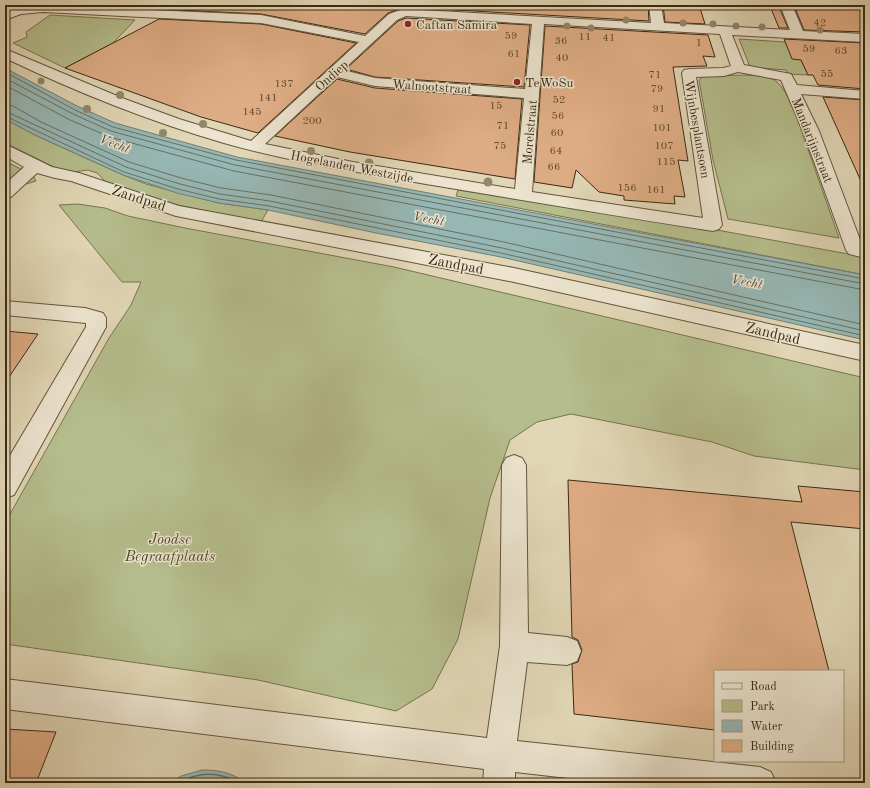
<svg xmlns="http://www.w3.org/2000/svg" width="870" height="788" viewBox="0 0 870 788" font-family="'Old Standard TT',serif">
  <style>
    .green { fill: #b5bd8c; stroke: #787450 }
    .water { fill: #96b7b4; stroke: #727f74 }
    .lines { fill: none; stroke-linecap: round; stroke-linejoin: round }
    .shore-far1 { stroke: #687064; stroke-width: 1 }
    .shore { stroke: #687064; stroke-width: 1.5 }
    .building { fill: #dfad85; stroke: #3b2a14 }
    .minor-casing { stroke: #64553c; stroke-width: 2 }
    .minor { fill: #ece4cf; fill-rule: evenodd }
    .tree { fill: #93876a }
    .poi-dot { fill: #8f2418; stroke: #ece4cf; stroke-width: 1.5 }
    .labels { text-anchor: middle; stroke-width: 3; stroke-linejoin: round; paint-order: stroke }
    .far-number-label { font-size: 11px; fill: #644b30 }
    .far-poi-label { font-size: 13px; fill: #3b2a14; stroke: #ece4cf; text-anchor: start }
    .far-street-label { font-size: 13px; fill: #3b2a14; stroke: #ece4cf }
    .far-water-label { font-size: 13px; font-style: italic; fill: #524d3c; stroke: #ece4cf }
    .street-label { font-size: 15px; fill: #3b2a14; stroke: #ece4cf }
    .park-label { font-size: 15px; font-style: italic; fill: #53472c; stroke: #ece4cf }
  </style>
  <rect width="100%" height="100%" fill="#e1d6b5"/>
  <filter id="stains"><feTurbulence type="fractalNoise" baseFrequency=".005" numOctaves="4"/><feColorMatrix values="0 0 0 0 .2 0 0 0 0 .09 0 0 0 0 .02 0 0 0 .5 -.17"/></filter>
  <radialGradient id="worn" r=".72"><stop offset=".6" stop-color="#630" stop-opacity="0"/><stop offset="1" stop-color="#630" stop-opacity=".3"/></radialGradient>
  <path class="green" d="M50,15L135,20L113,43L65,68L13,43L27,37L26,32Z
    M739,39L785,42L801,60L808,75L788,74L786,70L750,67Z
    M716,76C731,76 766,72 777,82C786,90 791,104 796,115L839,238L728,219L713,160L699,80L703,77Z
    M5,119L35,135L123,175L146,184L219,203L268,210L261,222L178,205L122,189L105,181L97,173L88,170L66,173L5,143Z
    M5,161L33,175L36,181L23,185L5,188Z
    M458,190L717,230L854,255L865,258V275L456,196Z
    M78,204L105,208L128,216L185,228L394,267L865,378V470L754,456L712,442L571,414L537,422L510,440L490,498L458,639L432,689L396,711L258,680L5,644V523L109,338L131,305L141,282H122L59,205Z"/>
  <path class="water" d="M5,68L77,106L115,123L237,157L865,275V340L501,257L376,233L268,210L219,203L177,193L123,175L35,135L5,119Z
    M202,770C218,770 232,772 245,783H171L181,776Z"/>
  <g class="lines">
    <path class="shore-far1" d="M5,72L75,110L113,127L236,160L865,279
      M5,78L73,114L111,131L235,165L865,284
      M5,85L70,120L110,137L234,171L865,290
      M5,105L13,106L41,122L129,162L181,178L221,188L271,195L504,242L865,325
      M5,111L126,167L180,184L220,194L270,201L502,248L865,331
      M5,116L124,172L178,189L219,199L269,206L501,253L865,336"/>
    <path class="shore" d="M178,783C198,772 219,771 239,783"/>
  </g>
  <path class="building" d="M187,5H399V9L388,13L365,34L261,14L177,10Z
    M414,5H648L649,21L421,8H414Z
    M663,5L700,8L705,24L665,22Z
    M801,5L860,6L865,15V32L804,30L795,8H802Z
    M770,6L779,7L788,28H779Z
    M406,18L530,25L524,87L375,77L346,69L398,21Z
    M159,19L261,24L356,43L258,133L201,117L65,68Z
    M545,26L708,35L715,57L703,56L707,66L673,67L688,161L678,160L685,197L674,196L675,204L624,200V196L599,192L576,170L572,188L534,182Z
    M784,39L865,43V89L818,85L813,75H808L801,60L792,59Z
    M337,79L375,88L522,99L515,179L350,152L275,136Z
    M823,97L865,100V190Z
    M5,331L38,334L5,383Z
    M568,480L802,502L798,486L865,492V529L791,522L829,671H715V730L574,714L572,664L578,662L582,650L578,640L572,637Z
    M5,729L56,732L36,783H5Z"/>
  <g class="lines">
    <g class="minor-casing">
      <path id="minor" d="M39,5L261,15L365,36L389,14L400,10L401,5H413L412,9L421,10L651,23L649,5H661L664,23L790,30L780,5H792L803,31L865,34V42L732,35L744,65L791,74L797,85L865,91V99L801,94L819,131L862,245L865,246V258L849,254L846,250L803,131L781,80L738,72L724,76L696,77L722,225L719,229L713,231C617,216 522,200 426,184C359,172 290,162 224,143C149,121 76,92 5,58V49L122,98L179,119L251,141L359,42L261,23L43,12L21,14L5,20V12L19,7ZM406,16L532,24L525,89L375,78L343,70L397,20ZM544,24L720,34L731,66L723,68L689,69L684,70L682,73L703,218L532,192ZM337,77L375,86L524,98L515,189L353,162L265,144Z
        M5,144L52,167L79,173L179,206L514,268L865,345V361L514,282L176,216L71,181L55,178L37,173L11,197L5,198V184L24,167L5,156Z
        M5,301L85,308L103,313L106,318V327L14,495L5,498V464L86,327V323L5,315Z
        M514,455L522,458L526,465L528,633L567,637L577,641L581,651L577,661L567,665L527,662L517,741L760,767L771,772L776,783H612L515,772V783H483L484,769L5,709V679L487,738L500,646L502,465L506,458Z"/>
    </g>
    <use href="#minor" class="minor"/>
  </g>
  <g class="tree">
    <circle cx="626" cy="20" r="3.5"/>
    <circle cx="683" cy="23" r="3.5"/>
    <circle cx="713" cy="24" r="3.5"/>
    <circle cx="567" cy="26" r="3.5"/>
    <circle cx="736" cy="26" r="3.5"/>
    <circle cx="762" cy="27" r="3.5"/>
    <circle cx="591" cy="28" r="3.5"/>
    <circle cx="820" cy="30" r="3.5"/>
    <circle cx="41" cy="81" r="3.5"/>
    <circle cx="120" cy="95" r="4"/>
    <circle cx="87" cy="109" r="4"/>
    <circle cx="203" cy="124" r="4"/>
    <circle cx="163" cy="133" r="4"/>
    <circle cx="311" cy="151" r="4"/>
    <circle cx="369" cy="163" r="4.5"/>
    <circle cx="488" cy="182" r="4.5"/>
  </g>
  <g class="poi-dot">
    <circle cx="408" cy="24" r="4"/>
    <circle cx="517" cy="82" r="4"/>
  </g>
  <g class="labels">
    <g class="far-number-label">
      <text x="820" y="26">42</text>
      <text x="511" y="39">59</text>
      <text x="585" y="40">11</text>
      <text x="609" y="41">41</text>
      <text x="561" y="44">36</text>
      <text x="699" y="46">1</text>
      <text x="809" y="52">59</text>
      <text x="841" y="54">63</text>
      <text x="514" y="57">61</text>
      <text x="562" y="61">40</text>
      <text x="827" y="77">55</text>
      <text x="655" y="78">71</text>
      <text x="284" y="87">137</text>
      <text x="657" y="92">79</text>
      <text x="268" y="101">141</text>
      <text x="559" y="103">52</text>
      <text x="496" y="109">15</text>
      <text x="659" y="112">91</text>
      <text x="252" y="115">145</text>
      <text x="558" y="119">56</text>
      <text x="312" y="124">200</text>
      <text x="503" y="129">71</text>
      <text x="662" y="131">101</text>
      <text x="557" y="136">60</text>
      <text x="500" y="149">75</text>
      <text x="664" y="149">107</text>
      <text x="556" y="154">64</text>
      <text x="666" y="165">115</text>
      <text x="554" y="170">66</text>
      <text x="627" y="191">156</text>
      <text x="656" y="193">161</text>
    </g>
    <g class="far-poi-label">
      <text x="416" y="29">Caftan Samira</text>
      <text x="525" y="87">TeWoSu</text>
    </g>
    <g class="far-street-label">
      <text transform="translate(331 75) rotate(-42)" y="5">Ondiep</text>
      <text transform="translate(432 86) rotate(4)" y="5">Walnootstraat</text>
      <text transform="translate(698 129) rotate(80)" y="5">Wijnbesplantsoen</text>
      <text transform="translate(529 132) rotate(-85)" y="5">Morelstraat</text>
      <text transform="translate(813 140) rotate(68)" y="5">Mandarijnstraat</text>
      <text transform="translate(352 166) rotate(11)" y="5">Hogelanden Westzijde</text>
    </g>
    <g class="far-water-label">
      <text transform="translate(115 143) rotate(21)" y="5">Vecht</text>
      <text transform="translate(429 218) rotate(11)" y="5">Vecht</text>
      <text transform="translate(747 281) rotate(11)" y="5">Vecht</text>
    </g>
    <g class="street-label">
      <text transform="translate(139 198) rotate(18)" y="5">Zandpad</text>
      <text transform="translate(456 264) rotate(11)" y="5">Zandpad</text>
      <text transform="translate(773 333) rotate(13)" y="5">Zandpad</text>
    </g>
    <g class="park-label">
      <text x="170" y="544">Joodse<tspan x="170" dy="17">Begraafplaats</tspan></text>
    </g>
  </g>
  <rect width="870" height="788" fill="none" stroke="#e1d6b5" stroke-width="20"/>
  <rect x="6" y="6" width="858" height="776" fill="none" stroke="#3b2a14" stroke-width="2"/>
  <rect x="10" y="10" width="850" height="768" fill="none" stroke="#3b2a14"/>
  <rect x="714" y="670" width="130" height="92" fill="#ece4cf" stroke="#a59a84"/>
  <rect x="722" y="683" width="20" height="6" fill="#ece4cf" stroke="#a59a84"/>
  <text x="750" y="690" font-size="12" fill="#3b2a14">Road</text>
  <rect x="722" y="700" width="20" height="12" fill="#b5bd8c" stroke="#a59a84"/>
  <text x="750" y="710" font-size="12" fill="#3b2a14">Park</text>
  <rect x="722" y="720" width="20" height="12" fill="#96b7b4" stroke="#a59a84"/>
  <text x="750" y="730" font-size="12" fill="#3b2a14">Water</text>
  <rect x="722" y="740" width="20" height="12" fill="#dfad85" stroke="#a59a84"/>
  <text x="750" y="750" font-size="12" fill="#3b2a14">Building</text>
  <rect width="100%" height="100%" filter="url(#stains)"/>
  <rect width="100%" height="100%" fill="url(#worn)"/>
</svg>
